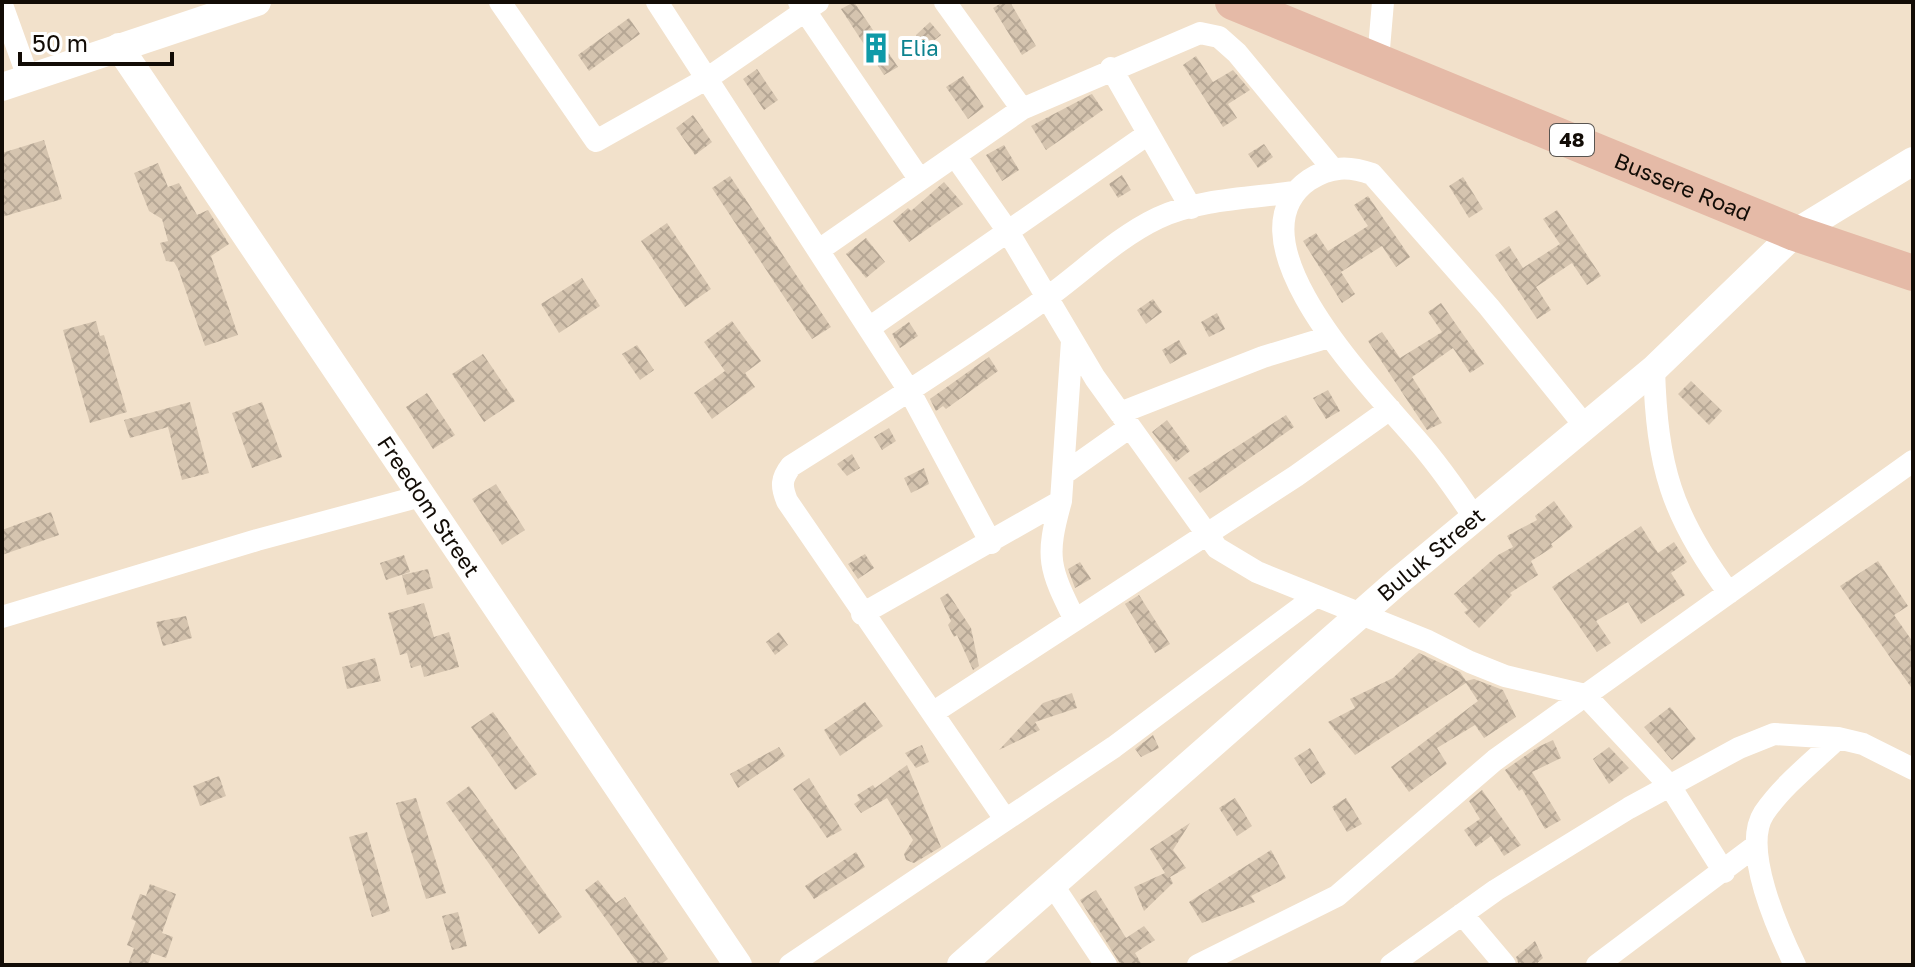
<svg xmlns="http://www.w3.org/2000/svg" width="1915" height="967" viewBox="0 0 1915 967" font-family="'Golos Text',sans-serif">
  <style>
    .building { fill: url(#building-cross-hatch) }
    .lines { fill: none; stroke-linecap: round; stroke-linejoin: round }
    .minor { stroke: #fff; stroke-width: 22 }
    .tertiary { stroke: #fff; stroke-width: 28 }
    .primary { stroke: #e5baa7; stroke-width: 36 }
    .labels { text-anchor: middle; stroke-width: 8; stroke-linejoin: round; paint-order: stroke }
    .shield { fill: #fff; stroke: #595551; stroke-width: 2 }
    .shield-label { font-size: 20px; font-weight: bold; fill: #120c06 }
    .culture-label { font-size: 22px; fill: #0d838f; stroke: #fff; text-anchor: start }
    .street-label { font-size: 22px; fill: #120c06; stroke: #fff }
  </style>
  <defs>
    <pattern id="building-cross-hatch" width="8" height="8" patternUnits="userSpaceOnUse" patternTransform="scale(2)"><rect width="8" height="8" fill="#d5c4af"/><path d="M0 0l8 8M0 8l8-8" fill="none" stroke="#b6a795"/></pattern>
  </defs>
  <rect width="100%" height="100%" fill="#f2e1cb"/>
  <path class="building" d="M854,2L898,67L884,75L841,9Z
    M1003,2H1010L1036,46L1022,55L993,8Z
    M629,18L640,34L589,71L578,55Z
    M930,22L941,35L926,47L916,35Z
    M1196,56L1213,82L1233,70L1250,90L1228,104L1237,118L1223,127L1183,65Z
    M757,69L778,100L764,110L743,79Z
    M963,76L984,107L968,119L946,87Z
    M1092,94L1103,110L1046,150L1031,126Z
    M693,115L712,142L695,155L676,128Z
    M44,140L62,199L2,217V153Z
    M1264,144L1273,157L1258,168L1248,154Z
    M1004,145L1019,170L1002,181L986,155Z
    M158,163L168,187L179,183L197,215L208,210L229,244L211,256L238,335L205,346L178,269L174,262L166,261L160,243L168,241L162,219L149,211L134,173Z
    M1122,175L1131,190L1118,198L1109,184Z
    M730,176L831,327L812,339L712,188Z
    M1463,177L1483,209L1469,218L1449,186Z
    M944,182L963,204L909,242L893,221L908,208L911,211Z
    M1368,196L1410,257L1396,267L1382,246L1341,272L1355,294L1342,303L1303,241L1316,233L1328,251L1368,226L1354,205Z
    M1557,210L1601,276L1587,285L1572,263L1536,287L1551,310L1537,319L1495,255L1509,246L1523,268L1560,244L1543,219Z
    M667,223L711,289L685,307L641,241Z
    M866,238L885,262L866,278L846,254Z
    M582,278L600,306L559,333L541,304Z
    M1153,299L1162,312L1146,324L1137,310Z
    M1441,303L1484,364L1470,373L1453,348L1412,377L1442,423L1427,430L1368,341L1382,332L1400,358L1442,332L1428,312Z
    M1217,313L1225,329L1209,337L1201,322Z
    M96,321L100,336L104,335L127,412L90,423L63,330Z
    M732,321L761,361L745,373L755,387L712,419L694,393L725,371L704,342Z
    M909,322L918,336L900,348L892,334Z
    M1179,340L1187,354L1170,364L1162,350Z
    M637,345L654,370L640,380L622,354Z
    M483,354L515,401L484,422L452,374Z
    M989,357L998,371L946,409L943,406L936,411L930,399Z
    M1691,381L1722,411L1709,425L1678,394Z
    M1328,390L1340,411L1326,419L1313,398Z
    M427,393L455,435L433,449L406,407Z
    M190,402L209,473L182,480L168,427L130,438L124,420Z
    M262,402L282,457L252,468L232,413Z
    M1286,415L1294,427L1200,493L1188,478Z
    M1167,420L1190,451L1176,462L1152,432Z
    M889,428L896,441L882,450L874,437Z
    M852,454L860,468L847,476L837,464Z
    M924,468L929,484L911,493L904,478Z
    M496,484L525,530L502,545L472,499Z
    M1554,501L1573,527L1551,544L1553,547L1531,561L1538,575L1510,593L1512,595L1479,628L1464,612L1468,610L1454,594L1498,555L1513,547L1507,536L1537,520L1535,516Z
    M51,512L59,535L2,555V530Z
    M1641,526L1658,553L1674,542L1687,562L1671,573L1685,595L1641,624L1628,602L1596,621L1611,643L1597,652L1552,587Z
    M865,554L874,568L858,579L848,564Z
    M404,555L410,572L386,580L380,563Z
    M1878,561L1908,606L1894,615L1913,642V690L1840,586Z
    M1080,562L1091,579L1075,588L1068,569Z
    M428,569L433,588L407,595L402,575Z
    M948,593L971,628L979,666L973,670L957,635L954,637L948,625L951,621L940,598Z
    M1139,595L1170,644L1155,653L1125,604Z
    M424,603L434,637L449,632L459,667L424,677L421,665L411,668L407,653L400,655L388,613Z
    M186,616L192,638L163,646L156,622Z
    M779,632L788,645L775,655L766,642Z
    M1419,653L1460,672L1466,681L1474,679L1503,690L1516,717L1484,738L1475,725L1437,748L1447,764L1409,792L1391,767L1478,701L1466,683L1355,755L1328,722L1355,708L1350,699L1393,678Z
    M375,658L381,681L347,689L342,667Z
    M1072,693L1077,708L1035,722L1040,730L999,750L1043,703Z
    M865,702L883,726L840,756L824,730Z
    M1670,707L1696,739L1672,760L1644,727Z
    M493,712L537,774L515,790L471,727Z
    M1153,735L1159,748L1141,757L1135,749Z
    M1553,740L1561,758L1532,772L1561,820L1545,829L1522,789L1519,791L1505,770L1538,747Z
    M922,745L929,762L916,768L905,753Z
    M779,747L785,756L738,788L730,774Z
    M1609,747L1629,768L1609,784L1593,759Z
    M1310,748L1326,774L1311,784L1294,758Z
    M907,765L941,847L914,863L906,860L904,854L913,840L887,798L861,813L854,804L860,800L857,795L873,785L875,788Z
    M219,776L226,796L200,806L193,786Z
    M809,778L842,830L827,838L793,789Z
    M469,786L562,917L539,934L446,803Z
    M1482,790L1521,845L1504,856L1491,836L1476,847L1464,830L1480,819L1469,801Z
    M416,798L446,893L426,899L396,803Z
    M1235,798L1252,826L1237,836L1219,808Z
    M1346,798L1362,824L1347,832L1332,807Z
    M1190,823L1173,850L1186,868L1170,877L1173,883L1144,911L1134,887L1165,873L1150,849Z
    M367,832L390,911L372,917L349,837Z
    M1271,850L1286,878L1251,896L1255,902L1202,923L1189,902Z
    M856,852L865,867L814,899L805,886Z
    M598,880L616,903L625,897L668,959L660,965H639L585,890Z
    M150,884L176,894L162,933L173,937L166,958L152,953L148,965H128L134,948L127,945L136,921L131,919L140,894L146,896Z
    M1096,890L1126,938L1144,926L1155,940L1135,953L1142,965H1121L1080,900Z
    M458,912L467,946L452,950L442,916Z
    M1535,941L1543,958L1535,965H1519L1516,957Z"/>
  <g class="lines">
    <path class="minor" d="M500,2L596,141L708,78L818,2
      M657,2L910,392L991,543
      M799,2L920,180
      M945,2L1022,109
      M2,5L29,80
      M1378,60L1383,2
      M1111,68L1191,208
      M955,156L1007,230L1095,378L1217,548L1257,572L1428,641L1470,662L1505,676L1585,695L1670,786L1724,872
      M819,250L1022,109L1200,33L1219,37L1237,53L1332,168
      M869,328L1148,134
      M1654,369C1657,466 1671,515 1729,593
      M1120,413L1263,357L1329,337
      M1065,473L1130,427
      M1061,501C1045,558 1049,568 1075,620
      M1474,517C1456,490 1438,464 1416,439C1376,392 1223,239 1309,180C1331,166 1349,166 1372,174L1489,307L1585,426
      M862,614L1061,501L1072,341
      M2,617L257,540L421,496
      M934,712L1296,476L1390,409
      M1005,819L787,501C781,486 781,479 791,466C877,412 962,358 1045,299C1083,272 1116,238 1158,218C1198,199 1252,198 1295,192
      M1052,884L1106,965
      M1462,914L1505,965
      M790,965L1114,747L1315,597
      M1198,965L1337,896L1495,760L1913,461
      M1391,965L1496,890L1629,808L1739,748L1774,734L1838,738
      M1597,965L1754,847
      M1795,965C1778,930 1741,848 1764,813C1783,785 1814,761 1838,738L1863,744L1913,769"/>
    <g class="tertiary">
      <path id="s1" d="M119,47L738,965"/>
      <path d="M2,87L257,2"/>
      <path id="s2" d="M961,965L1396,583L1654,369L1795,233L1913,161"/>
    </g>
    <path class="primary" id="s3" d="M1233,2L1795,233L1913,273"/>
  </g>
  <defs>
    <g id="building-bare" transform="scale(2.4)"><path d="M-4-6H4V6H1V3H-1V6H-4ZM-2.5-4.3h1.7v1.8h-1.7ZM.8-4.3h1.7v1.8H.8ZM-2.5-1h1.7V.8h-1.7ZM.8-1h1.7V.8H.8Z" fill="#0f9aa8" stroke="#fff" stroke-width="2.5" paint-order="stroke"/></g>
  </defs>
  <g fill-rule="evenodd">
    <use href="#building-bare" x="876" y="48"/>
  </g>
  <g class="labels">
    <rect class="shield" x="1550" y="124" width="44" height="32" rx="6"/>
    <g class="shield-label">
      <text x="1572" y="147">48</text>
    </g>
    <g class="culture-label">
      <text x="900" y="56">Elia</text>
    </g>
    <g class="street-label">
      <text dy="8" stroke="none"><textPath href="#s3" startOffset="486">Bussere Road</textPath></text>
      <text dy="8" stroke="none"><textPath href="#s1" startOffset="554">Freedom Street</textPath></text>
      <text dy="8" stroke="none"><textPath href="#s2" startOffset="624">Buluk Street</textPath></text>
    </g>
  </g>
  <rect width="1915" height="967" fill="none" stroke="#120c06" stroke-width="8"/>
  <path d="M20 52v12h152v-12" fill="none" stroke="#120c06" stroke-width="4"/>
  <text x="32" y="52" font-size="24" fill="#120c06" stroke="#ffffff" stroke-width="6" paint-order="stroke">50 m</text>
</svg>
